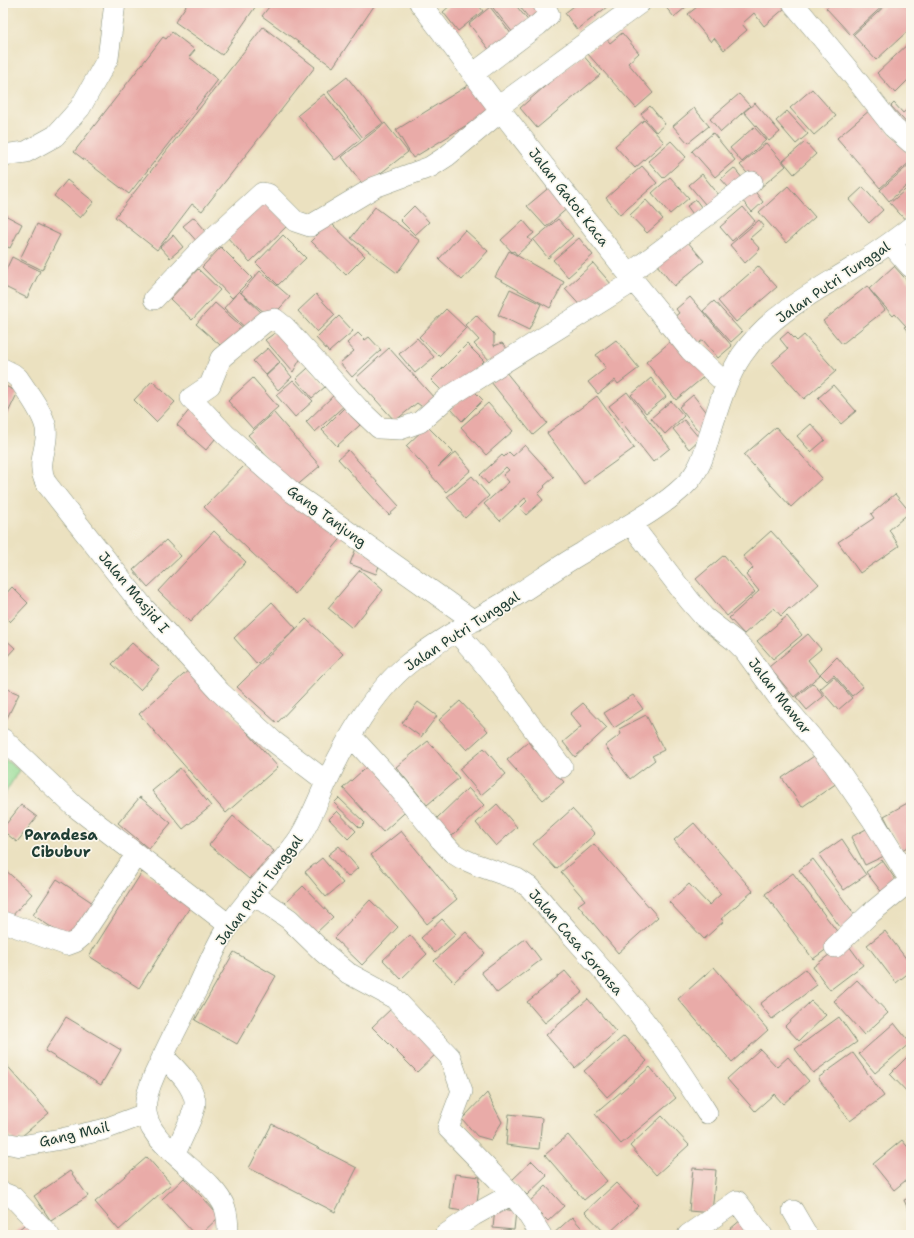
<svg xmlns="http://www.w3.org/2000/svg" width="914" height="1238" viewBox="0 0 914 1238" font-family="'Shantell Sans',sans-serif">
  <style>
    .green { fill: #95dc95; stroke: #5a8c64 }
    .building { fill: #e9aba8 }
    .lines { fill: none; stroke-linecap: round; stroke-linejoin: round }
    .minor-casing { stroke: #858f7a; stroke-width: 22 }
    .minor { stroke: #fff; stroke-width: 21 }
    .labels { text-anchor: middle; stroke-width: 3.5; stroke-linejoin: round; paint-order: stroke }
    .street-label { font-size: 14px; fill: #1f3d34; stroke: #fbf7ec }
    .neighbourhood-label { font-size: 15px; font-weight: bold; fill: #1f3d34; stroke: #fbf7ec }
  </style>
  <rect width="100%" height="100%" fill="#fbf7ec"/>
  <filter id="ink" filterUnits="userSpaceOnUse"><feTurbulence type="fractalNoise" baseFrequency=".025" numOctaves="2"/><feDisplacementMap in="SourceGraphic" scale="8" xChannelSelector="R" yChannelSelector="G"/><feConvolveMatrix kernelMatrix="1 2 1 2 8 2 1 2 1" color-interpolation-filters="sRGB"/></filter>
  <filter id="wash" filterUnits="userSpaceOnUse"><feTurbulence type="fractalNoise" baseFrequency=".012" numOctaves="4" result="noise"/><feDisplacementMap in="SourceGraphic" scale="16" xChannelSelector="R" yChannelSelector="G"/><feGaussianBlur stdDeviation="0.9" result="paint"/><feColorMatrix in="noise" values="0 0 0 0 0 0 0 0 0 0 0 0 0 0 0 0 0 1.4 0 .05"/><feComposite in="paint" operator="in"/></filter>
  <g filter="url(#wash)">
    <rect width="100%" height="100%" fill="#ebe1c0"/>
    <path class="green" d="M3,758L19,770L3,797Z"/>
    <g id="blocks">
      <path class="building" d="M188,3H258L222,55L175,22Z
        M272,3H376L333,67L262,16Z
        M453,3H477L483,11L458,31L443,12Z
        M489,3H514L534,28L518,39Z
        M517,3H538L535,26Z
        M578,3H612L577,30L565,13Z
        M664,3H691L674,17L663,4Z
        M702,3H780L785,8L764,26L754,13L742,24L747,30L724,50L714,38L711,42L688,14Z
        M832,3H886L851,35L826,8Z
        M888,3H908L911,6V28L876,60L853,35Z
        M490,7L516,40L495,57L469,24Z
        M263,27L315,67L202,211L192,204L157,250L115,217Z
        M172,32L195,50L189,57L218,80L129,194L74,152L163,37L166,39Z
        M622,33L639,53L628,63L653,93L636,108L587,53L605,37L610,43Z
        M911,41V77L895,93L877,73Z
        M582,54L600,75L537,128L520,108Z
        M347,77L383,123L363,138L328,92Z
        M475,81L493,109L413,158L396,130Z
        M812,89L836,116L814,135L790,108Z
        M324,94L361,139L335,160L298,115Z
        M739,94L750,106L721,132L710,119Z
        M755,103L780,132L769,141L744,112Z
        M894,103L903,113L911,106V128L891,106Z
        M650,106L665,124L656,132L641,114Z
        M694,108L709,126L688,143L673,126Z
        M870,110L911,157V161L880,188L837,138Z
        M787,111L808,134L796,144L776,121Z
        M644,120L664,142L635,168L615,146Z
        M385,123L408,152L364,186L342,157Z
        M754,127L766,140L742,162L730,148Z
        M713,133L735,160L715,177L692,151Z
        M671,141L686,157L663,178L648,161Z
        M805,142L816,154L794,174L783,161Z
        M766,143L786,166L760,188L740,165Z
        M911,163V182L889,201L880,190Z
        M642,166L657,183L620,215L606,198Z
        M734,168L747,184L735,195L721,179Z
        M702,174L723,200L710,210L689,185Z
        M670,177L689,198L670,214L652,193Z
        M67,180L94,202L80,218L54,196Z
        M552,185L570,206L546,227L527,206Z
        M911,185V220L908,223L890,203Z
        M788,186L815,217L786,243L759,212Z
        M863,187L883,210L869,223L849,200Z
        M753,189L763,202L752,212L741,199Z
        M264,200L288,225L250,262L226,236Z
        M646,200L663,219L647,233L630,215Z
        M696,200L704,211L695,217L687,206Z
        M414,206L429,222L415,235L400,220Z
        M375,207L420,241L397,273L351,238Z
        M743,207L755,221L732,241L720,227Z
        M3,214L22,224L10,248L3,245Z
        M194,217L210,236L200,245L183,226Z
        M558,219L573,236L548,258L533,240Z
        M523,220L534,233L528,238L532,241L517,255L514,251L512,252L501,240Z
        M759,220L764,226L750,238L760,249L745,263L730,245Z
        M330,222L365,256L346,275L311,241Z
        M37,224L60,235L42,270L20,259Z
        M465,230L488,251L462,280L439,259Z
        M173,235L183,247L170,258L160,247Z
        M283,235L306,258L278,285L256,263Z
        M579,238L593,255L568,277L553,260Z
        M687,241L704,261L674,286L657,265Z
        M221,247L252,278L232,298L202,267Z
        M509,251L564,282L550,308L495,277Z
        M12,257L40,271L27,298L3,286V276Z
        M593,263L612,285L584,310L565,289Z
        M758,266L777,287L736,322L718,301Z
        M894,266L911,285V335L904,327L906,326L895,314L893,316L869,289Z
        M198,269L220,290L192,320L170,299Z
        M260,271L290,297L271,318L241,293Z
        M867,286L885,310L842,344L823,321Z
        M510,289L541,304L529,330L498,315Z
        M239,291L265,316L250,332L224,308Z
        M316,294L335,315L317,332L298,311Z
        M690,297L732,346L718,358L703,340L696,345L673,318L679,313L676,309Z
        M714,301L742,332L731,342L703,311Z
        M215,303L247,331L227,351L196,324Z
        M446,309L466,328L439,356L419,337Z
        M476,315L494,334V346L502,343L511,353L494,365L474,344L479,340L465,325Z
        M339,316L353,331L329,352L316,338Z
        M279,330L302,356L293,372L265,340Z
        M788,332L797,341L804,335L836,371L804,399L772,363L788,349L780,339Z
        M358,333L365,340L369,337L381,350L352,377L340,363L354,351L347,343Z
        M676,337L706,375L676,400L646,362Z
        M417,338L434,357L415,373L399,354Z
        M616,340L639,368L618,384L615,380L598,394L588,382L606,368L596,355Z
        M467,344L484,361L448,397L431,380Z
        M268,348L280,362L266,375L253,361Z
        M389,348L435,399L425,409L417,403L395,421L356,378Z
        M280,363L292,377L278,390L266,376Z
        M308,368L325,387L312,398L296,379Z
        M505,371L547,423L533,435L491,382Z
        M253,378L278,407L253,429L228,401Z
        M651,378L666,397L646,413L631,395Z
        M293,380L313,401L295,417L276,395Z
        M152,381L175,402L156,422L134,400Z
        M3,385L18,392L3,423Z
        M833,385L856,411L841,424L818,398Z
        M472,389L483,400L462,421L451,409Z
        M627,392L670,448L653,462L609,406Z
        M336,393L346,404L315,432L306,422Z
        M693,395L713,420L699,432L679,407Z
        M597,396L634,448L584,484L547,433Z
        M671,401L684,416L665,434L651,418Z
        M488,403L513,431L486,455L461,427Z
        M191,408L220,433L206,450L177,425Z
        M344,408L360,425L337,446L322,430Z
        M274,413L320,466L294,488L248,435Z
        M684,420L700,439L689,449L673,429Z
        M811,424L825,440L811,452L797,436Z
        M427,426L453,452L438,467L456,452L471,470L446,492L430,474L431,473L406,446Z
        M776,427L822,478L791,507L744,455Z
        M525,445L554,477L544,486L545,487L538,494L543,500L526,515L520,508L527,501L525,498L500,521L484,504L509,482L503,475L509,470L506,467L488,484L480,475L502,455L504,457L509,452L513,456Z
        M348,450L399,506L389,515L338,459Z
        M249,461L344,535L295,594L204,507Z
        M472,476L489,496L465,518L447,497Z
        M895,494L910,512L889,530L899,546L860,573L838,542L874,518L871,514Z
        M214,531L246,562L190,622L158,591Z
        M771,531L819,584L791,609L789,608L781,616L774,608L744,634L729,618L759,591L746,575L753,568L743,556Z
        M166,540L181,556L148,587L133,570Z
        M356,548L382,558L376,574L350,564Z
        M724,555L755,592L727,616L696,579Z
        M360,570L383,590L352,628L328,608Z
        M12,587L28,603L10,622L3,615V597Z
        M272,602L296,628L257,664L234,638Z
        M787,616L802,635L773,659L757,641Z
        M306,619L343,654L277,723L237,687Z
        M808,634L821,649L808,660L820,675L794,697L769,667Z
        M3,637L15,648L3,661Z
        M132,643L160,668L140,690L112,664Z
        M837,657L863,687L852,696L834,675L827,681L820,674Z
        M191,668L278,767L226,813L139,714Z
        M834,677L852,698L838,710L820,689Z
        M813,683L824,696L807,710L796,697Z
        M3,687L19,694L6,720L3,718Z
        M633,695L643,709L614,728L604,713Z
        M460,701L488,731L467,750L439,720Z
        M418,702L437,716L421,737L402,723Z
        M583,703L607,728L575,757L563,742L581,727L570,714Z
        M646,715L664,750L652,756L655,760L630,779L605,746L621,734L619,729Z
        M428,741L459,778L427,805L396,767Z
        M528,742L564,782L543,800L507,760Z
        M484,748L506,774L481,795L459,769Z
        M817,754L837,783L802,807L782,778Z
        M372,762L412,806L383,832L343,788Z
        M180,768L211,806L183,829L152,791Z
        M468,788L484,805L452,836L436,819Z
        M140,797L171,823L149,849L118,823Z
        M339,798L365,823L360,828L334,803Z
        M911,801V845L902,850L884,816Z
        M497,804L517,827L496,846L476,823Z
        M21,805L37,817L17,842L3,831V828Z
        M572,809L595,834L556,869L533,844Z
        M337,811L356,831L348,839L329,819Z
        M233,816L274,851L249,879L209,845Z
        M694,823L753,891L721,919L724,921L704,939L669,902L689,884L709,905L721,894L674,840Z
        M870,827L884,856L865,865L851,837Z
        M401,831L457,899L427,924L371,855Z
        M842,839L866,875L844,890L819,855Z
        M594,844L658,917L618,953L578,905L585,900L561,872Z
        M339,846L358,868L348,877L328,855Z
        M322,858L343,883L326,897L305,872Z
        M813,859L858,919L843,931L799,870Z
        M882,860L898,883L883,894L866,872Z
        M3,868L32,894L11,917L3,910Z
        M142,872L192,904L139,988L89,956Z
        M793,873L842,938L813,959L765,894Z
        M57,879L96,905L72,941L33,915Z
        M303,886L333,917L315,934L285,903Z
        M370,900L398,927L362,965L334,938Z
        M442,919L456,934L435,953L421,938Z
        M885,931L911,965V971L896,983L867,945Z
        M466,932L485,953L454,982L434,961Z
        M410,935L427,954L401,979L383,960Z
        M525,939L541,960L497,993L481,972Z
        M846,942L863,965L830,990L813,967Z
        M234,952L276,976L237,1044L195,1020Z
        M714,967L768,1030L732,1062L678,999Z
        M805,969L817,985L772,1019L760,1004Z
        M565,971L583,992L545,1023L527,1002Z
        M857,980L888,1013L864,1035L834,1001Z
        M588,999L616,1032L575,1068L546,1035Z
        M811,1001L826,1015L799,1041L785,1026Z
        M392,1008L437,1053L417,1072L372,1027Z
        M66,1017L121,1050L101,1085L45,1051Z
        M839,1017L857,1042L813,1073L795,1049Z
        M894,1023L910,1043L875,1073L859,1054Z
        M624,1036L647,1061L607,1097L584,1071Z
        M760,1049L777,1067L788,1057L809,1081L783,1104L774,1094L755,1111L727,1079Z
        M853,1053L884,1096L850,1121L818,1078Z
        M911,1053V1096L890,1074Z
        M3,1061L49,1113L15,1142L3,1128Z
        M650,1067L676,1098L621,1144L595,1114Z
        M487,1093L502,1122L491,1140L477,1136L462,1119Z
        M509,1114L542,1118L539,1149L506,1145Z
        M662,1116L689,1145L656,1175L630,1146Z
        M272,1124L357,1168L335,1212L249,1168Z
        M568,1135L607,1181L584,1200L545,1155Z
        M902,1140L911,1151V1176L894,1190L873,1164Z
        M147,1157L171,1184L119,1230L95,1202Z
        M532,1161L547,1176L527,1195L512,1180Z
        M693,1168L716,1170L712,1213L689,1211Z
        M70,1171L88,1196L51,1221L34,1196Z
        M455,1174L480,1177L476,1213L450,1209Z
        M184,1178L220,1216L200,1235H195L162,1199Z
        M616,1183L638,1206L607,1235L585,1212Z
        M546,1186L564,1206L548,1221L529,1202Z
        M911,1197V1216L904,1200Z
        M495,1208L516,1211L514,1230L493,1228Z
        M572,1217L588,1235H552Z
        M742,1219L755,1235H723Z
        M29,1221L41,1235H12Z"/>
    </g>
  </g>
  <g filter="url(#ink)">
    <use href="#blocks" fill-opacity="0" stroke="#858f7a" stroke-width="1"/>
    <g class="lines">
      <g class="minor-casing">
        <path id="minor" d="M420,3L501,111L634,281L690,350L726,384
          M793,3L851,73L893,127L911,143
          M473,74L538,25L549,15L543,3
          M498,107L640,3
          M3,155L26,152L55,136L80,108L108,58L115,3
          M891,244L911,267
          M629,274L752,182
          M154,299L201,249L262,193L268,194L295,221L310,226L375,187L430,167L447,156L501,111
          M3,369L13,374L18,378C27,392 43,412 46,428C49,448 35,462 46,483L144,608L220,692L273,741L327,782
          M631,524L690,601L704,617L735,641L745,651L781,701L834,764L872,819L911,882
          M474,621L292,492L226,435L191,398L210,385L221,358L266,321L275,319L285,327L358,408L379,428L400,429L420,422L447,398L634,281
          M456,632C496,674 527,722 562,767
          M351,736L397,786L441,840L453,853L461,858L477,865L517,879L529,887L539,898C575,940 616,982 648,1026C669,1054 688,1083 707,1113
          M3,739L74,806L229,925
          M253,894L289,919L323,952L348,973L394,998L450,1057L462,1091L448,1128L512,1194L527,1213L541,1235
          M3,922L67,945L75,942L81,937L136,855
          M835,947L871,913L910,881
          M163,1056C175,1069 192,1083 195,1101C196,1112 179,1143 175,1154
          M3,1141L5,1143L21,1146L61,1139L102,1130L145,1114
          M3,1193L13,1197L49,1235
          M793,1211L807,1235
          M228,1235C228,1226 228,1217 225,1208C211,1171 139,1145 146,1101C148,1088 154,1075 160,1063C171,1038 184,1014 197,989C208,967 216,943 231,922C238,913 245,904 252,895C268,875 286,858 300,837C311,819 318,800 327,781C345,742 374,691 408,664C438,640 474,621 507,601C532,586 556,568 582,553C616,531 655,514 685,485C701,470 705,451 711,430C719,405 727,377 742,355C767,318 807,296 843,274C867,259 889,245 911,227
          M445,1235L474,1215L512,1194
          M688,1235L737,1201L762,1235"/>
      </g>
      <use href="#minor" class="minor"/>
    </g>
  </g>
  <g class="labels">
    <g class="street-label">
      <text transform="translate(569 197) rotate(52)" y="5">Jalan Gatot Kaca</text>
      <text transform="translate(833 282) rotate(-34)" y="5">Jalan Putri Tunggal</text>
      <text transform="translate(327 516) rotate(36)" y="5">Gang Tanjung</text>
      <text transform="translate(134 592) rotate(50)" y="5">Jalan Masjid I</text>
      <text transform="translate(462 631) rotate(-33)" y="5">Jalan Putri Tunggal</text>
      <text transform="translate(780 696) rotate(52)" y="5">Jalan Mawar</text>
      <text transform="translate(259 890) rotate(-53)" y="5">Jalan Putri Tunggal</text>
      <text transform="translate(576 942) rotate(49)" y="5">Jalan Casa Soronsa</text>
      <text transform="translate(74 1134) rotate(-13)" y="5">Gang Mail</text>
    </g>
    <g class="neighbourhood-label">
      <text x="61" y="840">Paradesa<tspan x="61" dy="17">Cibubur</tspan></text>
    </g>
  </g>
  <rect width="914" height="1238" fill="none" stroke="#fbf7ec" stroke-width="16"/>
</svg>
